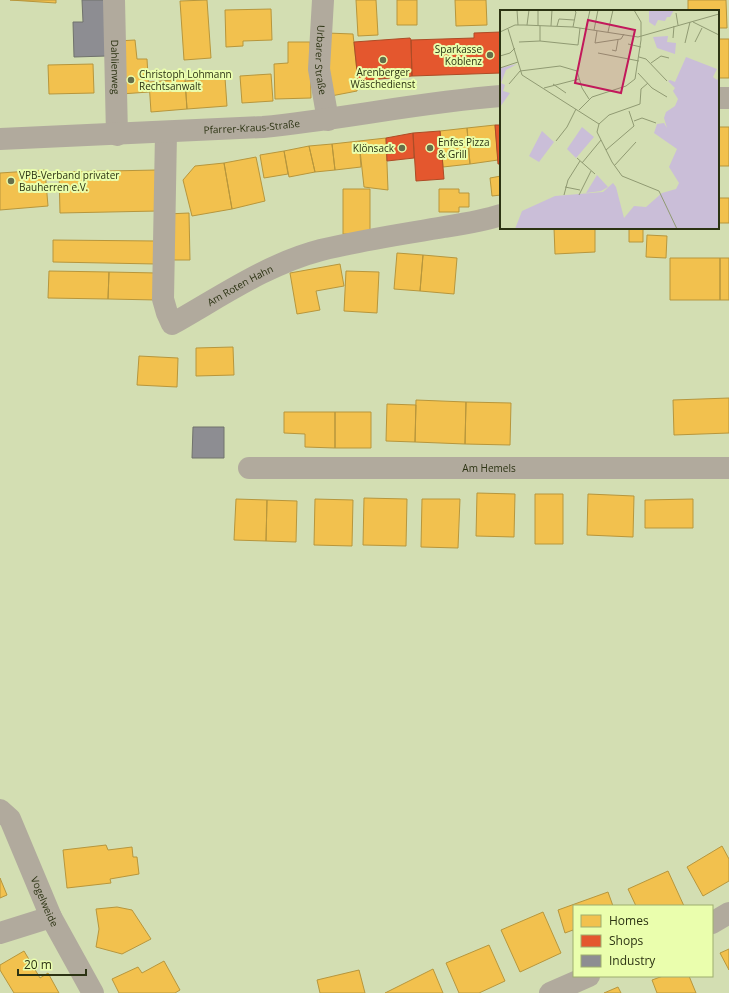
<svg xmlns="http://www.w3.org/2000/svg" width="729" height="993" viewBox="0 0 729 993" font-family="'Open Sans',sans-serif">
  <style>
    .homes { fill: #f2c14e; stroke: #b7963c }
    .shops { fill: #e4572e; stroke: #ad4c26 }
    .industry { fill: #8d8d92; stroke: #70726c }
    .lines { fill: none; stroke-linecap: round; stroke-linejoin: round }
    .minor { stroke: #b1aa9d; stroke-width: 22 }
    .poi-dot { fill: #666f4b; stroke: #eafead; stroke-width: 1.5 }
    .labels { text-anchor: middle; stroke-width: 4; stroke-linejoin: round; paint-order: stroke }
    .poi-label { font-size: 10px; fill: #2c3313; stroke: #eafead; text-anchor: start }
    .street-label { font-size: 10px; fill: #2c3313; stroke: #eafead }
    .inset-road { fill: none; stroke: #909a72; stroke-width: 1 }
    .view { fill: #c2185b; fill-opacity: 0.15; stroke: #c2185b; stroke-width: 2 }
    .inset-edge { fill: none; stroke: #2c3313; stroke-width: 2 }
  </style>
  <rect width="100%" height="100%" fill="#d3deb2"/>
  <path class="homes" d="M10,0H56V3Z
    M207,0L211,58L184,60L180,1Z
    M356,0H376L378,35L358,36Z
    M397,0H417V25H397Z
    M455,0H486L487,25L456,26Z
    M688,0H726L727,28H718V11H688Z
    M271,9L272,40L243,41V46L226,47L225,10Z
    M327,33L353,34L358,81L357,91L331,96Z
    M718,39H729V78H718Z
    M135,40L137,59H147L149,92L121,94L117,41Z
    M288,42H310L311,98L275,99L274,64L288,63Z
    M93,64L94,93L49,94L48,65Z
    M271,74L273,101L242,103L240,76Z
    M225,78L227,106L187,109L185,81Z
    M185,79L187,109L151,112L149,82Z
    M495,125L498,160L470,164L467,128Z
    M718,127H729V166H718Z
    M467,128L470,164L443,167L440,131Z
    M386,138L388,190L364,187L359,141Z
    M359,141L361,167L335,170L332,144Z
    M332,144L335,170L315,172L309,146Z
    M309,146L315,172L289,177L284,151Z
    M284,151L288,174L264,178L260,155Z
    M256,157L265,201L232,209L224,163Z
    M224,163L232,209L192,216L183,180L195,166Z
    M45,170L48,206L0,210V173Z
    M157,170L158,211L60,213L59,172Z
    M501,176V195L492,196L490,178Z
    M343,189H370V234H343Z
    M439,189H459V193H469V207H459V212H439Z
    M718,198H729V223H718Z
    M189,213L190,260H168L167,214Z
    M554,228H595V252L555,254Z
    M629,228H643V242H629Z
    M647,235L667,236L666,258L646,257Z
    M53,240L156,241V264L53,262Z
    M397,253L423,255L420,291L394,289Z
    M423,255L457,258L454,294L420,291Z
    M670,258H720V300H670Z
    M720,258H729V300H720Z
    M340,264L344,286L316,291L320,310L297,314L290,273Z
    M49,271L109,272L108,299L48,298Z
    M346,271L379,272L377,313L344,311Z
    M109,272L157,273V300L108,299Z
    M233,347L234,375L196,376V348Z
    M139,356L178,358L177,387L137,385Z
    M729,398V433L674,435L673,400Z
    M416,400L466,402L465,444L415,442Z
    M466,402L511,403L510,445L465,444Z
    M387,404L416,405L415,442L386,441Z
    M284,412H335V448L305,447V434L284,433Z
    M335,412H371V448H335Z
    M477,493L515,494L514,537L476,536Z
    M535,494H563V544H535Z
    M588,494L634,496L633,537L587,535Z
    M364,498L407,499L406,546L363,545Z
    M236,499L267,500L266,541L234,540Z
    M315,499L353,500L352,546L314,545Z
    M422,499H460L458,548L421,547Z
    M693,499V528H645V500Z
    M267,500L297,501L296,542L266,541Z
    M106,845L108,850L132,847L133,857H137L139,874L110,879L111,883L67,888L63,850Z
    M722,846L729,859V881L703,896L687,867Z
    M668,871L684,906H636L628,889Z
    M0,878L7,895L0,898Z
    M608,892L613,906H574V934L573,930L565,933L558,910Z
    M117,907L132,910L151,939L122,954L96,947L99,929L96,909Z
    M543,912L561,953L520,972L501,930Z
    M489,945L505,981L479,993H459L446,963Z
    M729,949V970L720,953Z
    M24,951L40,978L48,973L59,993H14L0,970V965Z
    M164,961L180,990L175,993H119L112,979L138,967L142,973Z
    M433,969L443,993H385Z
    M359,970L365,993H320L317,980Z
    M663,976H689L696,993H657L652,980Z
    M618,987L621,993H604Z"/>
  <path class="shops" d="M501,32V73L412,76L411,40L474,38V33Z
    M410,38L411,40L412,76L358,81L354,42Z
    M495,125H501V164H498Z
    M440,131L444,179L416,181L413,133Z
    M413,133L414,158L387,161L386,138Z"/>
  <path class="industry" d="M82,0H108L107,56L74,57L73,22H83Z
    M193,427H224V458H192Z"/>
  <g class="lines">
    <g class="minor">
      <path id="s1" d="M114,0L117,135"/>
      <path id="s2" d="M323,0L319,69L328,120"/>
      <path d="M718,98H729"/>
      <path id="s3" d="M166,133L163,299L167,313L172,324C220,297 267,264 321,250C362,240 404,234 444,227C463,224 483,221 501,215"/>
      <path id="s4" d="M0,139L263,127C343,119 421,102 501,96"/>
      <path id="s5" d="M249,468H729"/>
      <path id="s6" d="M0,810L10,819L51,917L93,993"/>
      <path d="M712,923L729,913"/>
      <path d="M0,933L51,917"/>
      <path d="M550,993L589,976"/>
    </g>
  </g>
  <g class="poi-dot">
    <circle cx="490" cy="55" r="4"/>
    <circle cx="383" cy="60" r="4"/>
    <circle cx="131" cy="80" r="4"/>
    <circle cx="402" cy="148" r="4"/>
    <circle cx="430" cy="148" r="4"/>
    <circle cx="11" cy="181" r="4"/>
  </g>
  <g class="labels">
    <g class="poi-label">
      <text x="482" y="53" text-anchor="end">Sparkasse<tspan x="482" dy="12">Koblenz</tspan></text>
      <text x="383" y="76" text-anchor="middle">Arenberger<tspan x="383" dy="12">Wäschedienst</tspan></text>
      <text x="139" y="78">Christoph Lohmann<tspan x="139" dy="12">Rechtsanwalt</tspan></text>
      <text x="438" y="146">Enfes Pizza<tspan x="438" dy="12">&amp; Grill</tspan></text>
      <text x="394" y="152" text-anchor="end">Klönsack</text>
      <text x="19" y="179">VPB-Verband privater<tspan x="19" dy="12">Bauherren e.V.</tspan></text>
    </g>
    <g class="street-label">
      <text dy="4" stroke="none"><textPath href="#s2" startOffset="60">Urbarer Straße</textPath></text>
      <text dy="4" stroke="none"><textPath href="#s1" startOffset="67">Dahlienweg</textPath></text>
      <text dy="4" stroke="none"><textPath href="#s4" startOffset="252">Pfarrer-Kraus-Straße</textPath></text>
      <text dy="4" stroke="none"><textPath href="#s3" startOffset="271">Am Roten Hahn</textPath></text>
      <text dy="4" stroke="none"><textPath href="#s5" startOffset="240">Am Hemels</textPath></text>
      <text dy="4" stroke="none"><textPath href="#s6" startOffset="103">Vogelweide</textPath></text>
    </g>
  </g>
  <g transform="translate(500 10)">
    <rect width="219" height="219" fill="#d3deb2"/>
    <path d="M149,0H174L170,7H167L165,11L158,10L155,16L149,12ZM168,26L167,32L176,33L175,44L157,38L153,27ZM186,47L217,59L213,67L217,70L219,67V219H15L22,201L55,186L103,182L113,173L116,177L124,208L134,196L146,197L162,183L176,179L179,173L169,157L177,139L154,123L157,114L164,113L167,118L164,108L166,102L175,96L178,89L173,81L175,78L168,71L170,70L175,72ZM17,54L6,60L1,73L5,75L3,81L10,83L0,97V58ZM82,117L94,127L76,148L67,139ZM42,121L54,132L39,152L29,146ZM97,165L108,177L101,181L86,183Z" fill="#cabed8"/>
    <path class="inset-road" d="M17,0L18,15M176,3L178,15M193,12L219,25M27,15L29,0M38,16V0M51,16L52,0M57,16L59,9L74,10M73,17L76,2L74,0M8,19L22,65L99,114M86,19L90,0M94,20L98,0M97,21L95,33L121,29L124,24M0,22L15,15H24L73,17L138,27L219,4M108,22L113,0M173,28L174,16M40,31L78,35L80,18M19,32L40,31V16M195,32L202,18M185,33L190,12M128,34L141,37M112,40L116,41L118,30M98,43L139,51M0,46L10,43L15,38M139,47L146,49L167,71M151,53L161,46L169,48M0,58L18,52M138,63L152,78L167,87M148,73L141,79L140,94L109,105L99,114L97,122L112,152L122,166L159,181L177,219M9,74L20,61L60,56L77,61L82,78L89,89M53,74L66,83M44,78L79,69M79,100L92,87L126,76L135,69L141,30V12L134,0M134,111L142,108L156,113M56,131L67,117L76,99M106,140L134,116L129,101M77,148L95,164M82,153L101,130M114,156L136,132M65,177L80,180M64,185L68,170L80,151M79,185L91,161"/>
    <path class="view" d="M88,10L135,20L121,83L75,73Z"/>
    <rect width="219" height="219" class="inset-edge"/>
  </g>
  <rect x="573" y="905" width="140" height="72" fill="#eafead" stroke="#9ead6f"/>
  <rect x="581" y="915" width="20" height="12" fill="#f2c14e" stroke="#9ead6f"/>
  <text x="609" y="925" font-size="12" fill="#2c3313">Homes</text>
  <rect x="581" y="935" width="20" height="12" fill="#e4572e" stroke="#9ead6f"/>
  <text x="609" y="945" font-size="12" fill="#2c3313">Shops</text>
  <rect x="581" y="955" width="20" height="12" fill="#8d8d92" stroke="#9ead6f"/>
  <text x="609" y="965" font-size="12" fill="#2c3313">Industry</text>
  <path d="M18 969v6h68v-6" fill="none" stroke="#2c3313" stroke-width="2"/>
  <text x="24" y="969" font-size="12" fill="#2c3313" stroke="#eafead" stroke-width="3" paint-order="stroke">20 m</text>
</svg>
